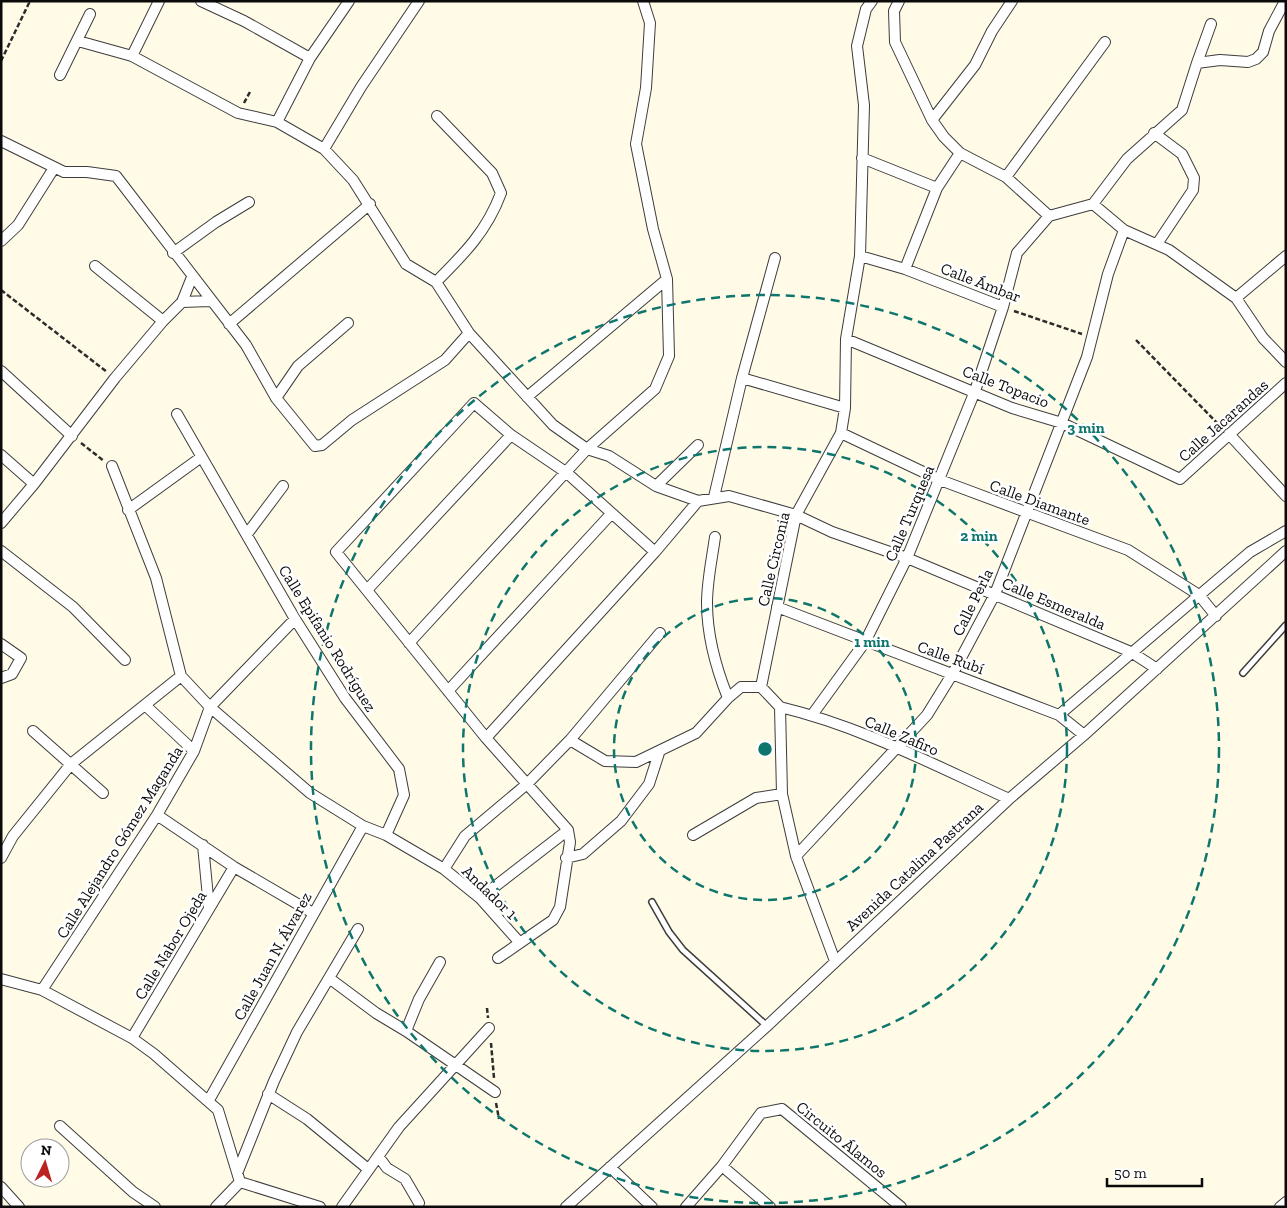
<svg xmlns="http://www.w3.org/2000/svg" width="1287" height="1208" viewBox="0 0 1287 1208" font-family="'Zilla Slab',serif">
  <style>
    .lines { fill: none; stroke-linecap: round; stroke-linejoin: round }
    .lane-casing { stroke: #3d3d3d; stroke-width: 8 }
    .street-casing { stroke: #3d3d3d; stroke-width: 12 }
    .path { stroke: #2c2c2c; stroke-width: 2.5; stroke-dasharray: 5 2.5; stroke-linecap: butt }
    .lane { stroke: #fff; stroke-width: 5 }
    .street { stroke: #fff; stroke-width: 10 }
    .ring { fill: none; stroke: #0f766e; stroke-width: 2.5; stroke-dasharray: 9 6 }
    .labels { text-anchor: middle; stroke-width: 5; stroke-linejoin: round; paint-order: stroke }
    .street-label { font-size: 16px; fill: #0a0a0a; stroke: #fff }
    .centre { fill: #0f766e; stroke: #fff; stroke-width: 2.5 }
    .ring-label { font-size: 15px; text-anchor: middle; font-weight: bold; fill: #0f766e; stroke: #fff; stroke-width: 5; stroke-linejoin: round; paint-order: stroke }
  </style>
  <rect width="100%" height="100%" fill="#fffbe7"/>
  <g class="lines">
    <g class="lane-casing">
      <path id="lane" d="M1243,673L1286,625
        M652,902L669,932L683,950L767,1026"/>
    </g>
    <g class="street-casing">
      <path id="street" d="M201,1L244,21L310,58
        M899,1L894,11L895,42L932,120L944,137L960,153L1006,177L1049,216
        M78,41L132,56L238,113L277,122L324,149L353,180L406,264L436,282L469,333L553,425L587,449L609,456L656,486L698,501L729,496L796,515L832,532L907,558L1131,652L1157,669
        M132,56L159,1
        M1197,63L1211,24
        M60,75L90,14
        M932,120L975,65L992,31L1012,1
        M277,122L310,58L349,1
        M1154,133L1182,154L1194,178L1193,190L1157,244
        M1,141L64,172H87L116,176L246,345L276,398L315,446L322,445L352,420L445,360L469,333
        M324,149L361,87L419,1
        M862,158L937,188
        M1006,177L1105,42
        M1093,204L1124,230L1169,250L1236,298L1263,338L1286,362
        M1,241L18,225L54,168
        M173,253L216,222L249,202
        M860,256L905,269L1003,307
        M95,266L163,321
        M905,269L937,188L960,153
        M436,282C464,254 487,231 501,193L492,173L437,116
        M1236,298L1286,256
        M182,302L210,301
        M229,324L370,204
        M846,339L1012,408L1062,423L1180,479L1286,383
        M1,371L72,436
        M742,378L845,408
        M527,397L667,279
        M276,398L298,366L348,323
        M177,414L295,619L345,698L399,769L404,795L386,835
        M841,433L940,480L1128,550L1199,595L1216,616
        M1229,434L1286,496
        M1,455L34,484L1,523
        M112,466L156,578L181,676L210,707L310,793L363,826L386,835L444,869L480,898L520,943
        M34,484L115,378L163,321L182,302L192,277
        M656,486L698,445
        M714,497L742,378L775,258
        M128,510L200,458
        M247,534L283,486
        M715,537C712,559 707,581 707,603C707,636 716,668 728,698
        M1,551L73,607L125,660
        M367,590L511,435
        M777,607L1059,715
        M409,643L587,449L655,389L669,356L667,279L653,229L636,144L646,88L650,23L643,1
        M1,644L21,658L12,674L1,678
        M448,691L611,514
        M145,705L194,751
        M780,707C860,726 934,765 1009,799
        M812,715L865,642L907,558L975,391L1003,307L1017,253L1049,216L1093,204L1127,159L1182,110L1197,63L1220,60L1248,62L1256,59L1263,52L1269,31L1285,1
        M33,731L103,793
        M1084,735L1059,715L1250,552L1286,531
        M486,738L655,552L698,501
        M570,740L605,761L636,762L696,733L728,698L741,687H761
        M157,815L234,867L313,913
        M693,835L756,798L782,794
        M203,845L209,908
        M796,856L927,715L953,673L995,594L1087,357L1108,274L1124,230
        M1,858L13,836L71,764L181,676
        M566,858L583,854L621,821L649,784L659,753
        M444,869L465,836L527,784L570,740L660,633
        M480,898L568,830
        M498,958L553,920L560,907L570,842L568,830L486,738L336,552L474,403L511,435L567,473L655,552
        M835,961L796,856L782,794L780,707L761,687L796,515L841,433L845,408L846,339L860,256L864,105L857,46L866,9L872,1
        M329,978L376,1013L406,1031L495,1092
        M1,979L42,990L132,1038L154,1054L218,1110L240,1182L320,1207
        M42,990L157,815L194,751L210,707L295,619
        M406,1031L419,999L440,962
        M132,1038L234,867
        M268,1094L307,1119L368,1169
        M209,1100L363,826
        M60,1126L133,1192L155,1207
        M378,1156L387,1168L405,1179L419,1203
        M722,1166L770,1207
        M610,1167L652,1207
        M238,1171L274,1081L297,1032L358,929
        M1,1187L19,1207
        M216,1207L240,1182
        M342,1207L399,1127L489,1028
        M566,1207L767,1026L1009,799L1084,735L1286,551
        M686,1207L722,1166L761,1113L782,1109L901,1207
        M1280,1207L1286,1202"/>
    </g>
    <path class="path" d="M1,61L29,3L27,1
      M244,103L251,90
      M1,290L107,372
      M1014,311L1082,334
      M1136,340L1222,428
      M81,443L104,461
      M487,1008L488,1018
      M491,1043L494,1078
      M496,1103L499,1119"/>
    <use href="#lane" class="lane"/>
    <use href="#street" class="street"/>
  </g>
  <g class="ring">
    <circle cx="765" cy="749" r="151"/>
    <circle cx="765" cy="749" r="302"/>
    <circle cx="765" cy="749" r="454"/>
  </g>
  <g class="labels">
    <g class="street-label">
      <text transform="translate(981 282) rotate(21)" y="6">Calle Ámbar</text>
      <text transform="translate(1006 386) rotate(21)" y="6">Calle Topacio</text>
      <text transform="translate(1223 420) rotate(-42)" y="6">Calle Jacarandas</text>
      <text transform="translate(1040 502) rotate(20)" y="6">Calle Diamante</text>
      <text transform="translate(909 513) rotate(-67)" y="6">Calle Turquesa</text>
      <text transform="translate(773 559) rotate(-77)" y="6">Calle Circonia</text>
      <text transform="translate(972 602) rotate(-64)" y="6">Calle Perla</text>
      <text transform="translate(1054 603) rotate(23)" y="6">Calle Esmeralda</text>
      <text transform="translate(328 638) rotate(58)" y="6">Calle Epifanio Rodríguez</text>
      <text transform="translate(951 657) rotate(20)" y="6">Calle Rubí</text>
      <text transform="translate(902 735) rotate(23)" y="6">Calle Zafiro</text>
      <text transform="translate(119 842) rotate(-58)" y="6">Calle Alejandro Gómez Maganda</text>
      <text transform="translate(914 866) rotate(-43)" y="6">Avenida Catalina Pastrana</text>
      <text transform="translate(490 892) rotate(44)" y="6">Andador 1</text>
      <text transform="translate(170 945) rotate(-59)" y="6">Calle Nabor Ojeda</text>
      <text transform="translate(272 956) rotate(-61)" y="6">Calle Juan N. Álvarez</text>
      <text transform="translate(842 1139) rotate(39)" y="6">Circuito Álamos</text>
    </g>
  </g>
  <circle cx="765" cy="749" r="8" class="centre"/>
  <g class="ring-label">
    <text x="1086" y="433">3 min</text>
    <text x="979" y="541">2 min</text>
    <text x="872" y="647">1 min</text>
  </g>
  <rect width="1287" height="1208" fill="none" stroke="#0a0a0a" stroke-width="5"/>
  <g transform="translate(45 1163) rotate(5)"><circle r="24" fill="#ffffff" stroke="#9d9d9d"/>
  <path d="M0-4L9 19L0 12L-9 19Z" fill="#bb2222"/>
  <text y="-8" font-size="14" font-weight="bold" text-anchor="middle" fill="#0a0a0a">N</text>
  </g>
  <path d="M1107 1178v8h95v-8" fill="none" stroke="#0a0a0a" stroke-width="2.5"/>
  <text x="1114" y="1178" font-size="15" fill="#0a0a0a" stroke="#ffffff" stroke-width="4" paint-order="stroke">50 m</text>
</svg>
